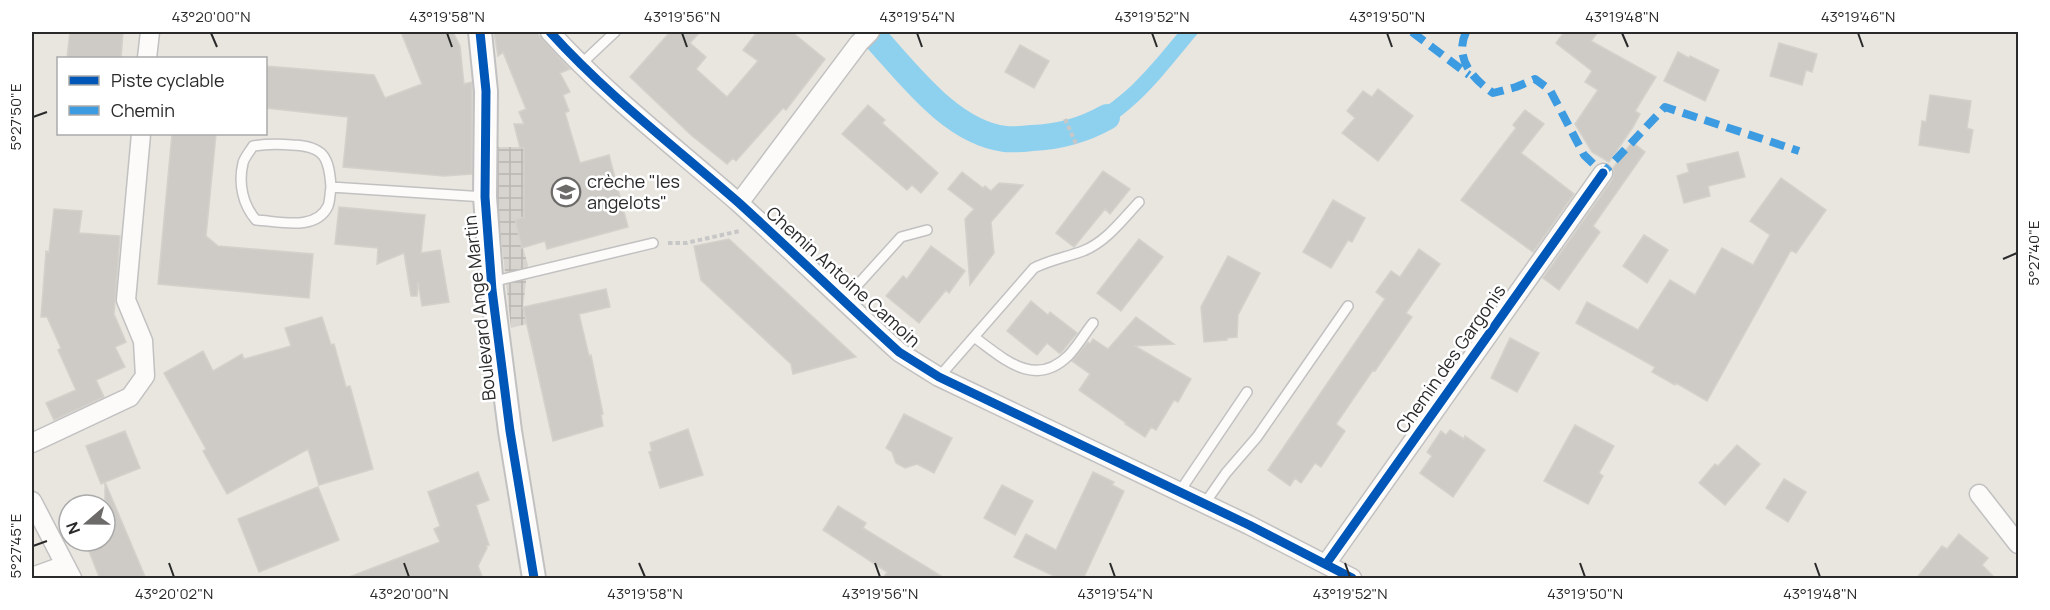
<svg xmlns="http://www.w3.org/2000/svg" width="2050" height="610" viewBox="0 0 2050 610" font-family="Manrope,sans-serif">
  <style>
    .plaza { fill: url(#plaza-grid) }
    .water { fill: #8ed1ef }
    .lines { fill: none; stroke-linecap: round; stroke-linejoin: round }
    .canal { stroke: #8ed1ef; stroke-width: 26 }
    .building { fill: #cecbc6; stroke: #d4d1cb; stroke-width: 1.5 }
    .service-casing { stroke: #c2c1c1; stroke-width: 12 }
    .minor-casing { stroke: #c2c1c1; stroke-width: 21 }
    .tertiary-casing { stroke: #c2c1c1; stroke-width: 26 }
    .path { stroke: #c8c7c7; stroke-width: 4; stroke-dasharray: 4.5 3; stroke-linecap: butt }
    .service { stroke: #fcfbfa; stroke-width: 9 }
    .minor { stroke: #fcfbfa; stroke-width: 18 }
    .tertiary { stroke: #fcfbfa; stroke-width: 22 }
    .quiet { stroke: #3d9ce1; stroke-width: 8; stroke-dasharray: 15 8; stroke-linecap: butt }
    .cycleway-casing { stroke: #fff; stroke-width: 13 }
    .cycleway { stroke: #0057b8; stroke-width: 9 }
    .ticks { fill: none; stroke: #2a2a2a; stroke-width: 2 }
    .labels { text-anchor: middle; stroke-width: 5; stroke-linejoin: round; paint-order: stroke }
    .poi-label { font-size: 18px; fill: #2a2a2a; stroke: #fff; text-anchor: start }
    .street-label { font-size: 18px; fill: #2a2a2a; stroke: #fff }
    .neatline { fill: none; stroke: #2a2a2a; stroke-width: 2 }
    .ticks-label { font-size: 15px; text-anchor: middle; fill: #2a2a2a }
  </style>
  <defs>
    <pattern id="plaza-grid" width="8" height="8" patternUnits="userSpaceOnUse" patternTransform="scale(1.5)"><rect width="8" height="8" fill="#d7d3ce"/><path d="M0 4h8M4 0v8" fill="none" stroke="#b9b5b1"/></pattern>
  </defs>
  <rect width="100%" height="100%" fill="#e9e5df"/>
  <path class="plaza" d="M496,147H524V217L515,220L528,265L523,307L527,324L511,328L497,200Z"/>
  <path class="water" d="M1179,32H1199C1164,73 1132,121 1078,139L1072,124C1121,105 1147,70 1179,32Z"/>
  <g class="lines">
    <path class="canal" d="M870,32C906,70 949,132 1005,139C1014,140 1023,139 1032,138C1059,137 1084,130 1107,117"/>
  </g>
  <path class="building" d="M70,32H123L121,58H67Z
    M401,32H453L460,46L464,84L472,82V174L444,176L343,167L348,117L266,108V66L374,75L385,98L422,84Z
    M494,32H536L570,69L560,73L570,92L563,95L569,111L565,113L580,163L609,155L628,227L547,249L545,241L522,248L515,220L524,217V148H520L514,124H524L519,112L526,109L503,52L498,56Z
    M670,32H700L690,43L706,57L696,69L727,97L758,61L743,50L757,32H792L825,59L786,110L783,108L736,161L733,158L727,164L691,135L630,77Z
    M1564,32H1598L1591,41L1656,77L1635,111L1640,114L1633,127L1609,162L1592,152L1575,124L1598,90L1585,82L1592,71L1556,43Z
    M1779,43L1817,54L1812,72L1806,70L1802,85L1770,76Z
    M1020,45L1049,61L1034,88L1005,72Z
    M1678,52L1689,58L1690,56L1719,70L1705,101L1664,81Z
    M1378,89L1413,116L1378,161L1342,133L1355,118L1347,111L1363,91L1372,97Z
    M1930,95L1971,101L1967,128L1973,130L1969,153L1919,145L1922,121L1926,122Z
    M868,105L885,120L882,123L938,173L921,193L912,185L907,190L842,134Z
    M1525,110L1544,124L1521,153L1574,194L1533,252L1461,200L1516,128L1513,125Z
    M172,134H216L206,236L218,246L313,254L309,298L158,284Z
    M1632,142L1645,152L1593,226L1600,232L1559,290L1543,278L1612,180L1614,173L1613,168Z
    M1738,152L1745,177L1708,186L1710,196L1684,203L1677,176L1689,172L1687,164Z
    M1103,171L1130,189L1110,214L1105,209L1074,247L1056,233Z
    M962,172L983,188L985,186L991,191L999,183L1023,185L991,222L994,253L970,285L965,219L974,209L948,189Z
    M1781,178L1826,210L1796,253L1791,250L1707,401L1676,383L1675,385L1652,372L1655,367L1576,323L1587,302L1638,330L1670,280L1695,295L1722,248L1753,265L1770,235L1750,221Z
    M1333,200L1365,218L1352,242L1348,240L1331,268L1303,252Z
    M339,207L425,215L421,253L440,250L449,302L422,306L418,282L417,296H411L404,253L377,264L378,248L335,244Z
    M54,209L82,211L79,233L120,236L114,314L126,342L115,347L125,367L96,380L104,397L54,420L46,403L76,390L58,350L61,348L47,317H41L46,251L49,252Z
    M1644,235L1668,250L1647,283L1623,266Z
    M729,239L856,357L793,374L791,364L701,280L694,246Z
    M1139,239L1163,257L1121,311L1097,293Z
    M931,246L965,271L949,293L946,290L919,323L886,296L903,276L907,279Z
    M1419,249L1440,264L1406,313L1412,317L1375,371L1373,370L1336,424L1345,431L1321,467L1315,463L1301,483L1295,478L1290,486L1268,470L1385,299L1376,292L1391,271L1400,277Z
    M1228,256L1260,273L1238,315L1237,337L1227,338V340L1204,342L1201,307Z
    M606,289L610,307L579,314L589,356L591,355L603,414L601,415L603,426L553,441L523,307Z
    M1031,301L1048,315L1050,312L1077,333L1061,353H1059L1047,343L1037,355L1007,331Z
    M322,317L331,345L334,344L346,387L350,386L373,469L319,485L308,449L227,494L203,451L206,449L164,373L203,351L213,371L242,354L244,359L291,346L285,328Z
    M1136,317L1174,344L1135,346L1191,379L1178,402L1174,400L1156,430L1151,427L1145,437L1125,424L1126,423L1079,390L1090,374L1072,361L1088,342L1090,344L1093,339L1108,349Z
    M1510,338L1539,353L1517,392L1491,378Z
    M904,414L952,438L934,473L917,464L905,468L896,463L892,452L886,448Z
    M1575,425L1614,446L1599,473L1603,476L1588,504L1544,481Z
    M688,429L703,475L660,488L649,452L652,451L650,443Z
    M1450,430L1464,439L1465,436L1485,450L1453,497L1420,473L1432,456L1427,452L1441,431L1446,435Z
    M125,431L140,468L105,482L146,579H100L85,541H105V482L101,484L86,446Z
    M1737,445L1760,464L1725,505L1699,483L1715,464L1718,466Z
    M478,472L489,500L476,505L489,545L486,546L487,548L478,566L483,579H349V577L440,542L434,529L440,526L428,492Z
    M1093,472L1114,482L1112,485L1124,491L1083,579H1060L1014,557L1026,534L1056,550Z
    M1784,479L1806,492L1788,522L1766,508Z
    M1002,485L1033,501L1015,535L984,518Z
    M318,487L339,540L259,572L238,519Z
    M838,506L866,523L863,528L946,579H883L887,572L823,530Z
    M1959,534L1988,558L1982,565L1996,579H1916L1942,546L1947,549Z"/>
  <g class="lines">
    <g class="service-casing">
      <path id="service" d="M580,65L615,32
        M331,187C330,193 330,201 328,206C316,232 278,221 256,220C243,205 238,184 243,163C244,158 250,151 253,146C266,144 279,144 292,145C324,146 329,157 331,187L485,197
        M491,282L653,243
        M843,301L901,237L927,230
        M974,337C1003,358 1034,389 1068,356C1077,347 1085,333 1093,323
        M939,377L1034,268C1050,260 1067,257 1083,251C1106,242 1122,220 1139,202
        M1180,491L1247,392
        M1205,503L1226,473L1257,437L1348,306"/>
    </g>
    <g class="minor-casing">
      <path id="minor" d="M550,32C607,95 675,147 739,203C793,252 845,303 899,352L939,377L1249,525L1352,578
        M147,58L150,32
        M739,203L859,43L870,32
        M32,443L130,397L145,376L143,341L126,300L141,134
        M1979,494L2018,544
        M32,501L72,578
        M1326,564L1603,173
        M32,577L65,565"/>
    </g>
    <g class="tertiary-casing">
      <path id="tertiary" d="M480,32L486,91L485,197L492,290L510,431L534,578"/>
    </g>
    <path class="path" d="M1065,119L1077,146
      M668,243H686L740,231"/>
    <use href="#service" class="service"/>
    <use href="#minor" class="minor"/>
    <use href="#tertiary" class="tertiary"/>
    <path class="quiet" d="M1412,32L1469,75
      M1466,32C1454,58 1472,78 1493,93L1516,87L1535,79L1550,90L1584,155L1603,173L1665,107L1799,151"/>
    <g class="cycleway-casing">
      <path id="cycleway" d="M480,32L486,91L485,197L492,290L510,431L534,578
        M550,32C607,95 675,147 739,203C793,252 845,303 899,352L939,377L1249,525L1352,578
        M1326,564L1603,173"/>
    </g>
    <use href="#cycleway" class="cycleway"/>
  </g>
  <path class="ticks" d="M211,33L217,47M447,33L452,47M682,33L687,47M917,33L922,47M1152,33L1157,47M1387,33L1392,47M1622,33L1628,47M1858,33L1863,47M33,117L47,112M2003,259L2017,253M33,546L47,541M169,563L174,577M404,563L409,577M639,563L645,577M875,563L880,577M1110,563L1115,577M1345,563L1350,577M1580,563L1585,577M1815,563L1820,577"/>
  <defs>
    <g id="school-ring" transform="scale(1.5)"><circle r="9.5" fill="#fff" stroke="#6d6b69" stroke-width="1.5"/><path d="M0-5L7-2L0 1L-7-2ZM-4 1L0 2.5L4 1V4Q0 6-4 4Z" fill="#6d6b69"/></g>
  </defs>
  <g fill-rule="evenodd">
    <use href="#school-ring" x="566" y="192"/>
  </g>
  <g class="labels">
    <g class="poi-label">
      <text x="587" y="188">crèche "les<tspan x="587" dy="21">angelots"</tspan></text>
    </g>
    <g class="street-label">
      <text transform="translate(843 277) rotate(42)" y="6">Chemin Antoine Camoin</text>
      <text transform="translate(480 308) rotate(-96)" y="6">Boulevard Ange Martin</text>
      <text transform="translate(1451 359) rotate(-55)" y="6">Chemin des Gargonis</text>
    </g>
  </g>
  <rect width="2050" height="610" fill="none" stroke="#ffffff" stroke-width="66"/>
  <rect x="57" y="57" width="210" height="78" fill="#ffffff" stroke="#aaaaaa" stroke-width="1.5"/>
  <rect x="69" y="76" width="30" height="9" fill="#0057b8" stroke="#aaaaaa" stroke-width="1.5"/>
  <text x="111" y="87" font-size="18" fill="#2a2a2a">Piste cyclable</text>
  <rect x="69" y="106" width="30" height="9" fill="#3d9ce1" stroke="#aaaaaa" stroke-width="1.5"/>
  <text x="111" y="117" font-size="18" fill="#2a2a2a">Chemin</text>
  <g transform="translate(87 523) rotate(250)"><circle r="28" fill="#ffffff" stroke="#aaaaaa" stroke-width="1.5"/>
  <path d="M0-4.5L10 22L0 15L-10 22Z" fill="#6d6b69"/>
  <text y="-9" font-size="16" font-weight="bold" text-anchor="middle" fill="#2a2a2a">N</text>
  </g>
  <rect x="33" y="33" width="1984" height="544" class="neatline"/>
  <g class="ticks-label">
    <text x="211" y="22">43°20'00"N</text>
    <text x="447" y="22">43°19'58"N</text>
    <text x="682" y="22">43°19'56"N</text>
    <text x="917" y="22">43°19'54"N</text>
    <text x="1152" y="22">43°19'52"N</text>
    <text x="1387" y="22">43°19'50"N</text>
    <text x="1622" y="22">43°19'48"N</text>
    <text x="1858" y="22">43°19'46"N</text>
    <text transform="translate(16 117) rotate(-90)" y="5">5°27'50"E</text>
    <text transform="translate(2034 253) rotate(-90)" y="5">5°27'40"E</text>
    <text transform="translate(16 546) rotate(-90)" y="5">5°27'45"E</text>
    <text x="174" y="599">43°20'02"N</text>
    <text x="409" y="599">43°20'00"N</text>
    <text x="645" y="599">43°19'58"N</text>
    <text x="880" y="599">43°19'56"N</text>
    <text x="1115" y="599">43°19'54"N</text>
    <text x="1350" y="599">43°19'52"N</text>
    <text x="1585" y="599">43°19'50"N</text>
    <text x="1820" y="599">43°19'48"N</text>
  </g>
</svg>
